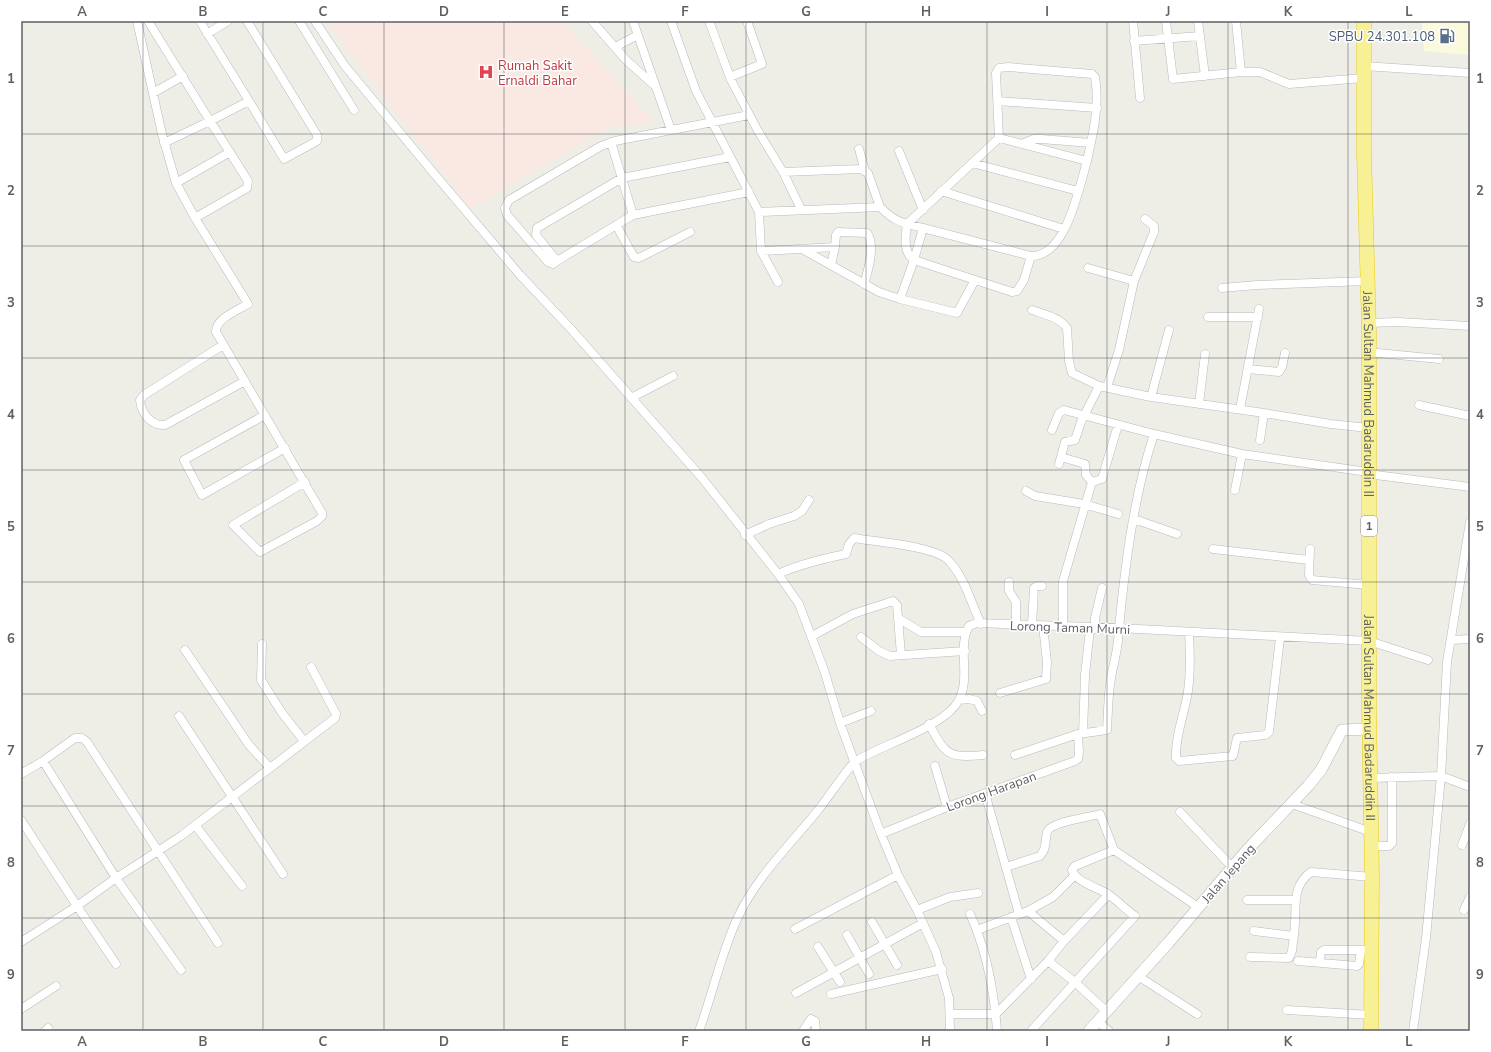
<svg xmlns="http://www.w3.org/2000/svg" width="1491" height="1052" viewBox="0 0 1491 1052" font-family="'Nunito Sans',sans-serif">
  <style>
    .commercial { fill: #fcfadd }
    .medical { fill: #fae9e3 }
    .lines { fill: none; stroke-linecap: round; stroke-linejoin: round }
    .street-casing { stroke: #b8b9bf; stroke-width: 9 }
    .secondary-casing { stroke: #b7b8bf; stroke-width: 12 }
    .highway-casing { stroke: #e9cb0b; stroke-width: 15 }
    .street { stroke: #fff; stroke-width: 8 }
    .secondary { stroke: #fff; stroke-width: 11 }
    .highway { stroke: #f8f094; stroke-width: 14 }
    .grid { fill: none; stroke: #5d5f65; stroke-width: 1; stroke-opacity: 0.55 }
    .labels { text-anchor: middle; stroke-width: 3; stroke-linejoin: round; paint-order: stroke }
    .shield { fill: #fff; stroke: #8e8f93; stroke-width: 1 }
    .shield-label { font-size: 12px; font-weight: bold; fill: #5d5f65 }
    .service-label { font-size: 13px; fill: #4e5e75; stroke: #fff; text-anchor: end }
    .health-label { font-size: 13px; fill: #be3a42; stroke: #fff; text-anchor: start }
    .street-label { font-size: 13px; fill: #5d5f65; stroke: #fff }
    .neatline { fill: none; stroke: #5d5f65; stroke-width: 1.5 }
    .grid-label { font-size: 13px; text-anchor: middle; font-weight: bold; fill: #5d5f65 }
  </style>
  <rect width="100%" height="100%" fill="#efeee6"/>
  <path class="commercial" d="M1422,21H1470V55L1424,51Z"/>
  <path class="medical" d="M326,21H562L654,122L609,127L471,209Z"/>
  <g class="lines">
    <g class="street-casing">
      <path id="street" d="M137,21L162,134L176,183L195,218L247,188L248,181L210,121L164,143
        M148,21L210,121L249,101L201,23
        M247,21L317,135V141L284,159L249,101
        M299,21L354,110
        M315,21L345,66L431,170L520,275L571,329L702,478L778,574L799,604L824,670L840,723L881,834L898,875L917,910L936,952L949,998L950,1031
        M592,21L626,60L655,86
        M633,21L671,130
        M671,21L696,91L759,212L880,207C895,222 902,223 923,228L1031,256C1066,257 1079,188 1087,161L999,138L907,224C905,236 903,253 914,260L1012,292L1017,291L1024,280L1031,256
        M709,21L731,80L758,131L783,172L801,209
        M1133,21L1140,98
        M1166,21L1173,79L1241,72H1260L1289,84L1364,78
        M1198,21L1205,76
        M1236,21L1241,72
        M207,34L228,21
        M1134,41L1200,36
        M615,47L638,35
        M1364,66L1470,73
        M730,77L762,64L747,21
        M153,93L183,76
        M998,101L1097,108
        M999,138L996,73L999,68L1008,67L1092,74L1095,77C1100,105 1093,134 1087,161
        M611,142L633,215
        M1024,143L1034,139H1041L1091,143
        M859,149L865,171
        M899,151L923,210
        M730,157L622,178L537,228L536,235L557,261L633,215L749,192
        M972,163L1078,191
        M783,172L861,169L868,173L880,207
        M176,183L230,152
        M941,191L1064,229
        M759,212L761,251L835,247L836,235L838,232L867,233C876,245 868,271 864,284
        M195,218L248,304C238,310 215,319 216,332L322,513V516L317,521L260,552L233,525L305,482
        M616,225L634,257L639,258L690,232
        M802,249L879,292L900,299L914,260L923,228
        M761,251L778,282
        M557,261L553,264L548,262L507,215L505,208L509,200L601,146L615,141L749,115
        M831,265L835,247
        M1088,268L1134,281
        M1222,288L1257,285L1368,281
        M900,299L957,313L975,280
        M1032,310C1043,314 1059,317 1067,328L1069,361L1072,373L1099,386
        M1208,317H1258
        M1369,323L1398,322L1470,326
        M1169,330L1151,397L1264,413L1331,424L1368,428
        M223,345L144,395L140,400C141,413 151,426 165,425L245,381
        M1368,352L1439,359
        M1248,369L1279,372L1282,367L1285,353
        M1107,387L1119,350L1134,281L1154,232V226L1145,219
        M631,398L673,376
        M1199,404L1205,354
        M1419,405L1470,416
        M1240,409L1259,309
        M265,415L184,460L202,495L285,448
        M1052,430L1059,413L1064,410L1154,434L1242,454L1368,472
        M1260,440L1264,413
        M1061,457L1085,464L1086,475L1092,482
        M1059,464L1065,442L1075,440L1081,422L1099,386L1151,397
        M1368,474L1470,487
        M1092,482L1102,479L1118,425
        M1235,490L1242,454
        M1026,491L1035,496L1084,504L1118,514
        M1134,519L1177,534
        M745,535L769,524L794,516L802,511L809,500
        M1213,549L1309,560
        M1310,549L1309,575L1312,580L1369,585
        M778,574C800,564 822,559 846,554L849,544L854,538C876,542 936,546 949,561C965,578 971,603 981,624
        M1009,582V591L1016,602V625
        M898,618L921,632H966
        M1032,626L1034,588L1037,586H1042
        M1063,627V581L1092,482
        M1095,629V618L1102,588
        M1189,632C1190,651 1191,671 1188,691C1185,713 1175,735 1176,758L1179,761L1233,756L1237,738L1265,735L1269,732L1280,638
        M812,636L853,614L893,601L897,605L901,655
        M861,637L879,651L890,656L965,651
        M1452,640L1470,639
        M262,644L261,680L282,713L304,741
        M185,650L249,745L270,768L181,836L158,851L218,943
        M1000,693L1046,679L1047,662L1043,626
        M959,700L969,699L977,701L982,711
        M179,716L283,874
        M840,723L871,711
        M929,724C946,755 947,758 983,755
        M1083,733L1085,675L1090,629
        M1015,755L1078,734L1107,730C1108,713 1108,695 1111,678C1113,666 1117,653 1118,640C1124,572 1133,498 1154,434
        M43,761L116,878L77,906L116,964
        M935,766L947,807
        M270,768L335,718L336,714L311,667
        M21,774L43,761L75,738H82L87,742L158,851L116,878L181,970
        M1370,778L1441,776L1470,787
        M985,793L1019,914
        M1292,804L1371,832
        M1180,812L1232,867
        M21,820L77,906L21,942
        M195,825L242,886
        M881,834L947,807L1075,761L1078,759L1079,752L1078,734
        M1462,845L1470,824
        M1371,846H1389L1392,843V777
        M1006,867L1040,856C1047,849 1045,840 1047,832C1050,822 1090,817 1100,814L1114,850L1198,907
        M1247,900H1295
        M917,910L950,897L978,893
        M1464,910L1470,897
        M1028,911L1053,897L1075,875
        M970,914C987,951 994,990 997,1031
        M1011,917L1031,979
        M872,922L897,965
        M795,929L898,875
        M977,930L1028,911L1064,941
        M1254,931L1294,936
        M847,935L869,974
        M818,947L840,982
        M1250,957L1289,958L1292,951C1293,941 1295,931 1295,922C1296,903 1293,885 1311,872L1372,877
        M1298,961L1357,966L1359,964L1361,950H1372
        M1320,962L1321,952L1324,950H1361
        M1138,976L1197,1014
        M796,993L923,923
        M831,994L942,969
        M21,1009L56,986
        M1287,1010L1372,1015
        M1107,1012L1076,983L1048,961L1064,941L1108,895
        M950,1014H996L1048,961
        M1097,1021L1109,1031
        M45,1031L48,1028
        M699,1031C713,993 721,953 738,917C757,876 791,844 819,809C828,798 848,767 856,761C883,744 945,727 959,700C971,677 957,647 969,626L977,623L1119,628L1369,641L1428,660
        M803,1031L811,1019L815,1021L816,1031
        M1031,1031L1135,916C1126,910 1118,901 1108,894C1098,888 1076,882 1072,870L1075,866L1114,850
        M1413,1031L1426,938L1441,776L1447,662L1470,522"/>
    </g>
    <g class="secondary-casing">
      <path id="secondary" d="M1089,1031L1169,942L1248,849L1308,786L1321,770L1342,730L1369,729"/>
    </g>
    <g class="highway-casing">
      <g id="highway">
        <path id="s1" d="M1364,21V153L1369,329V710L1372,877L1371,1031"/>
      </g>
    </g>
    <use href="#street" class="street"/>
    <use href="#secondary" class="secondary"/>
    <use href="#highway" class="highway"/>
  </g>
  <path class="grid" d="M143,21V1031M263,21V1031M384,21V1031M504,21V1031M625,21V1031M746,21V1031M866,21V1031M987,21V1031M1107,21V1031M1228,21V1031M1348,21V1031M21,134H1470M21,246H1470M21,358H1470M21,470H1470M21,582H1470M21,694H1470M21,806H1470M21,918H1470"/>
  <defs>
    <g id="fuel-bare" transform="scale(1.2)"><path d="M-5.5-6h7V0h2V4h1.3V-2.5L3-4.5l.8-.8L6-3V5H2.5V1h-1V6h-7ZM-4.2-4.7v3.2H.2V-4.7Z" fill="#5c6f8a" stroke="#fff" stroke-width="2.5" paint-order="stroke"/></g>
    <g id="hospital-bare" transform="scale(1.2)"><path d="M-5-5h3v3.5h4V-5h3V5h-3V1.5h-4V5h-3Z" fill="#e0444e" stroke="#fff" stroke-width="2.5" paint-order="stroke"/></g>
  </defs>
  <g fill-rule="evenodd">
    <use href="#fuel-bare" x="1447" y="36"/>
    <use href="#hospital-bare" x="486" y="72"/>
  </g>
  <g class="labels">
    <rect class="shield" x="1361" y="516" width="16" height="20" rx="3"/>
    <g class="shield-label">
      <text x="1369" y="530">1</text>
    </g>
    <g class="service-label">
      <text x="1435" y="41">SPBU 24.301.108</text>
    </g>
    <g class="health-label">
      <text x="498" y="70">Rumah Sakit<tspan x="498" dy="15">Ernaldi Bahar</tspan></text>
    </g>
    <g class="street-label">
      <text dy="5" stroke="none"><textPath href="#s1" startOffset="373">Jalan Sultan Mahmud Badaruddin II</textPath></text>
      <text transform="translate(1070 627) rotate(2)" y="5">Lorong Taman Murni</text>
      <text dy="5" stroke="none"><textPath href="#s1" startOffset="697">Jalan Sultan Mahmud Badaruddin II</textPath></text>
      <text transform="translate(991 791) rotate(-20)" y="5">Lorong Harapan</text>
      <text transform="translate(1228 873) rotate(-49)" y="5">Jalan Jepang</text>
    </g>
  </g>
  <rect width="1491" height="1052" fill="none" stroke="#ffffff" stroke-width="44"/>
  <rect x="22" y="22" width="1447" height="1008" class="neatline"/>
  <g class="grid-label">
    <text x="82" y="16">A</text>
    <text x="203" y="16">B</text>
    <text x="323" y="16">C</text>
    <text x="444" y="16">D</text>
    <text x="565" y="16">E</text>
    <text x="685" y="16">F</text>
    <text x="806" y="16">G</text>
    <text x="926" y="16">H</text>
    <text x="1047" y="16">I</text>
    <text x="1168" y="16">J</text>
    <text x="1288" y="16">K</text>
    <text x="1409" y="16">L</text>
    <text x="11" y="83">1</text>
    <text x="1480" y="83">1</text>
    <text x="11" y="195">2</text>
    <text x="1480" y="195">2</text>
    <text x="11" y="307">3</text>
    <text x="1480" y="307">3</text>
    <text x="11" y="419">4</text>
    <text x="1480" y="419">4</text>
    <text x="11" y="531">5</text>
    <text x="1480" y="531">5</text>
    <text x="11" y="643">6</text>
    <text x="1480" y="643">6</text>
    <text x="11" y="755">7</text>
    <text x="1480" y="755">7</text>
    <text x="11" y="867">8</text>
    <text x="1480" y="867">8</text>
    <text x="11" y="979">9</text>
    <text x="1480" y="979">9</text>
    <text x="82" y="1046">A</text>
    <text x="203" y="1046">B</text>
    <text x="323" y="1046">C</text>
    <text x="444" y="1046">D</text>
    <text x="565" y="1046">E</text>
    <text x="685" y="1046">F</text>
    <text x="806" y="1046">G</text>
    <text x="926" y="1046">H</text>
    <text x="1047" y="1046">I</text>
    <text x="1168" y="1046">J</text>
    <text x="1288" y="1046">K</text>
    <text x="1409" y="1046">L</text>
  </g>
</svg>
